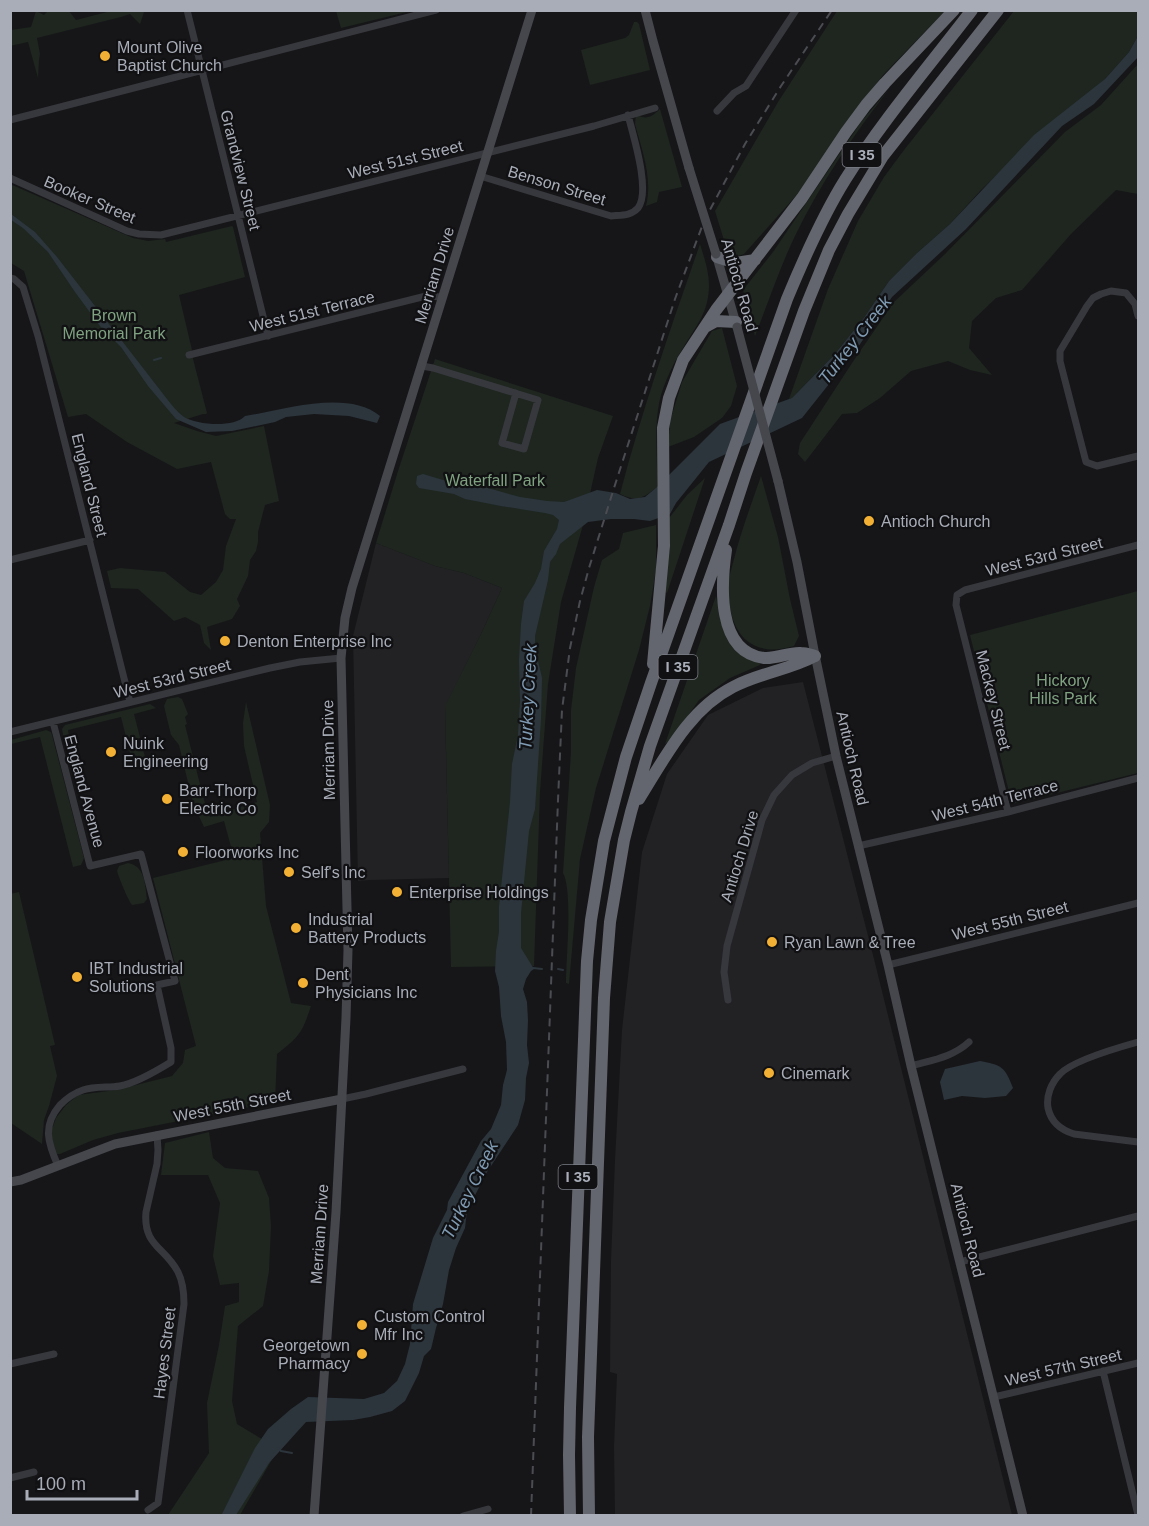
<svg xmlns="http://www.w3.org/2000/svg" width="1149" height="1526" viewBox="0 0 1149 1526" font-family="Arial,sans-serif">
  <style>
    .built { fill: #222225 }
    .green { fill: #1e261f }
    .water { fill: #2c353c }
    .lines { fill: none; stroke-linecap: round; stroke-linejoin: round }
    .stream { stroke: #2c353c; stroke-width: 2 }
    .street { stroke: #37383d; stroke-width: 7 }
    .secondary { stroke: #45474d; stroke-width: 9 }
    .highway { stroke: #63666e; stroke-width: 12 }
    .rail { stroke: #4a4c52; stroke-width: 2; stroke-dasharray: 8 6; stroke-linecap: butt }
    .secondary-bridge { stroke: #45474d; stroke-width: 9 }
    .poi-dot { fill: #f2b134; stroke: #111113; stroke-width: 2 }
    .labels { text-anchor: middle; stroke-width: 4.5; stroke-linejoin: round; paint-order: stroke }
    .shield { fill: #111113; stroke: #7b7e86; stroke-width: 1.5 }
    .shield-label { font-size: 15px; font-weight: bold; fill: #a8adb8 }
    .poi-label { font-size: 16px; fill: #a8adb8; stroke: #111113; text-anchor: start }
    .street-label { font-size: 16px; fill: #a8adb8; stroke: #111113 }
    .park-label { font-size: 16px; fill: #7fa381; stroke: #111113 }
    .water-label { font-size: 18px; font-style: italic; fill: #7f9bb3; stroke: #111113 }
  </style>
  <rect width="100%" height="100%" fill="#161618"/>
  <path class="built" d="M376,543L435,566L464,573L502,588L482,632L447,703L445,710L449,878L370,880L358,881L353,636Z
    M803,682L875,963L1012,1515H615L614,1447L617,1374L610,1372L611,1261L615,1160L622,1030L642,852L667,774L708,715L763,688Z"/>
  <path class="green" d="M36,11L44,15L48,11H69L76,20L111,11H144V12L140,24L130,14L121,17L37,38L40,54L39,60L38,78L28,42L10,46L11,30L31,27Z
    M336,11V10L411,11L341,28Z
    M837,11H945L883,75L870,92L802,189L744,254L738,256V255L729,252L727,250L715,211L778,102Z
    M1014,11H1138V36L1129,52L1105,79L1003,169L981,190L950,224L917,253L889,281L863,319L834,355L792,398L789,399L828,289L858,221L884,177L904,150Z
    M634,22H637L639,24L650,70L590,85L581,50L625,38L629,35Z
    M1138,64V194L1116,190L1071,234L1022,290L996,298L972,321L969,348L992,375L970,370L948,361L911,371L880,398L857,413L842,414L805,462L798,454L800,443L854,360L894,302L945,254L1065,132L1101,105Z
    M890,88C853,135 820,184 794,238C779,270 768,303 755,336L743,290L773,252L861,122Z
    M660,109L682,187L659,192L657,202L646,206C653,179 642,150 635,124L636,115C648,120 651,117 660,109Z
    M10,184L133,238L148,241L165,239L166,242L232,226L233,227L245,277L179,295L192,350L191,351L207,413L206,414H203L174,423L197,431L216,436L264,426L279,501L265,505L258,532V542L256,551L250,560L248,576L237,599L240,606L232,619L207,627L211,650L204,643L200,625L185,617L174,621L138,589L111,588L107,571L120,568L165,572L190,592L201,595L216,582L223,570L226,546L236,519H230L225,514L211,462L177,469L127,442L86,414L68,417L24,271L11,263Z
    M700,244C704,257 709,271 709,285C709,312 696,326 683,348C674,362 666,379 661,395C653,425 658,457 657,487C642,499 637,502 620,494C642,410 671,327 700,244Z
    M722,328L737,386L731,406L722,418L694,437L668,447L670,421L682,382L712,331Z
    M435,359L613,416L598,458L583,525L561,602L548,684L540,792L534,966L451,967L445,706L482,632L502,588L464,573L435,566L376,543L398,471Z
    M761,476L778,537L790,599L799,636L794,646C747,660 728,629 728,586C728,579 731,571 733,563C740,534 751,505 761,476Z
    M705,478L667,593L664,591L670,549L669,518L687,495Z
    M656,525V570L650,606L639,650L596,788L580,859L569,984L566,983C566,958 573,892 563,873L571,752V710L576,668L594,587L602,560L619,549L623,533Z
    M1138,591V773L1012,804L970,635Z
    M716,596L721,621L759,661L760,665L730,678L699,700L671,740L665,744Z
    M178,697L182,699L188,714L185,717L187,724L185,725L204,800L210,817L257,802L244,746L243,723L246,702L270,805L269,822L260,833L266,906L291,1003L311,1006C302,1033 300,1036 277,1054L275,1102L118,1133L93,1140L60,1154H57L52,1144V1129L56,1118L66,1105L78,1095L116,1090L172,1076L183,1063L185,1050L196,1046L153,878L234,858L224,821L204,827L193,803L179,745L171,735L164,706L167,699Z
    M150,704L156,708L134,714L146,761H148L150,765L134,769L121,717L68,730L69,736L67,737L63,735L62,729L65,725Z
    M46,730L51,732L52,735L84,858L81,865L73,867L40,737L11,744V740Z
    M128,863C145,866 145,884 147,899L144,903L132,905C128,900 119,878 117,871L119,866Z
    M19,892L55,1045L50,1046L57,1076L49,1106L44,1120L42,1144L11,1123L10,894Z
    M209,1132L213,1158L225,1168L258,1171L269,1198L271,1226L269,1271L263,1306L238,1326L232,1401L237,1424L278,1449L240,1515H168L209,1453L207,1403L219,1345L225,1306L239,1302V1283L220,1285L213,1256L220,1203L208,1175H161L165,1143Z"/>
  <path class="water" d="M1138,36V57L1094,104L1062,126L966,229L892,297L856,350L802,418L709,462L676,503L670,514L650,521L634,519H611L588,522L560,544L556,554L550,562L548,580L535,636V648L542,678L541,719L535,809L529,831L521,913V948L534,969L531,971L526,979L523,989L527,1002L528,1020L527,1045L529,1063L526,1078L525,1100L518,1125L487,1172L467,1211L465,1228L456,1248L449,1270L443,1304L436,1328L432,1345L431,1349L424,1356L419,1373L405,1401L392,1411L370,1417L353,1420L306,1422L269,1463L236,1515L221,1516L255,1448L268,1429L291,1409L308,1397L364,1399L384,1393L397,1381L405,1364L410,1344L413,1304L433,1238L447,1210L448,1202L481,1141L491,1129L501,1105L503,1085L507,1070L506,1042L501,1016L499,987L495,971L496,951L499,932V907L510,802L512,764L518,735L520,701L519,660L521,624L524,601L535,583L541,569L544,551L557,529L559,520L553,515L545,513L501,506L465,499L454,494L419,488L416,484L417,476L423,474L443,480L458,485L470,488H488L520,497L547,501L564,502L597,490L616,493L630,499L645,497L657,487L720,424L792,398L834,355L863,319L889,281L917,253L950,224L1034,135L1105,79L1129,52Z
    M11,214L35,232L57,257L167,399C172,405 177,412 184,417C197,425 234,428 245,416C284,410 347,389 380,416L377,423L349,416L314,414L286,417L275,422L232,431L206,432L176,419L148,386L121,347L100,326L75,292L48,252L23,228L11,220Z
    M980,1061C1002,1065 1005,1067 1013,1088L1006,1096L985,1098L962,1096L944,1100L940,1082L945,1069Z"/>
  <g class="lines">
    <path class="stream" d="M154,360L161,358
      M533,968L542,969
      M558,969L563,970
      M278,1448L281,1451L292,1453"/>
    <path class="street" d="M187,10L268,336
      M717,111L734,93L746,86L796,10
      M10,120L436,10
      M480,176L611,216C621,215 631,216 638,208C651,191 633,135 628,115
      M10,178L127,231L139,234L161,235L594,126L655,108
      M10,278L14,279L23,287L38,336L130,702
      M1138,316L1135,304L1126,293L1111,291L1101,294L1093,298L1087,306L1060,351V361L1086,462L1097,466L1138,456
      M189,355L426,296L442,297
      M422,366L433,368L538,400L524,449L502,443L516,393
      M10,560L90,540
      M53,722L90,866L141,854L175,981L157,985L171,1048V1062C158,1070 136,1083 120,1086C108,1088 95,1086 83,1090C74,1093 67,1098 60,1105C42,1126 48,1143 58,1166
      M10,732L270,668L300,662L341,658
      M1008,812L956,605L957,595L965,590L1138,545
      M858,846L1008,812L1138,778
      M888,965L1138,903
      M728,1000L724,972L727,946L762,820L774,795L792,775L812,763L836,756
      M1138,1042C1120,1047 1072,1061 1060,1074C1051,1083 1046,1096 1048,1108C1051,1122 1061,1130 1074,1134L1138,1142
      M911,1066C932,1060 953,1057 969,1042
      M342,1099L366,1094L463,1069
      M960,1262L1138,1216
      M10,1364L54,1354
      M1103,1371L1138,1515
      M994,1397L1138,1363
      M10,1478L34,1472
      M148,1510L158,1503L184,1304C184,1293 183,1282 178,1272C165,1247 143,1246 146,1212L157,1164L158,1150L157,1135
      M463,1516L488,1509"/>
    <path class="secondary" d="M645,10L653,41L689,168
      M716,254L737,327
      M778,481L797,562L814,650L836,756L888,965L911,1066L1023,1516
      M10,1182L21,1180L115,1144L342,1099
      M314,1516L336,1212L346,1018L348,950L341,658L345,618L352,588L532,10"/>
    <path class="highway" d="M717,257L736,263L755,260
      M705,327L716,321L736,322
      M726,550C721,584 716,652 764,658C777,659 789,652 801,653C806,653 811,655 815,656
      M653,664L664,546L663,428L669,398L683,360L716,310L802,198L846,132L866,105L885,83L954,10
      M639,799C665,758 688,710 733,687C759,673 789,670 815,656
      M570,1516L569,1455L570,1408L587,961L591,920L604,841L626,757L651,683L787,299C804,258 822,217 845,180C882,121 930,65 972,10
      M589,1516L588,1437L604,998L610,922L624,840L631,812L650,746L729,525L746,473L804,311L829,250L848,214L883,156L998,10"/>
    <path class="rail" d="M531,1516L558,800L562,710L570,648L580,601L589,568L614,488L675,299L704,221L745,144L781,86L832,10"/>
    <path class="secondary-bridge" d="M689,168L716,254
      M737,327L778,481"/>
  </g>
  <g class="poi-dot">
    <circle cx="105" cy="56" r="6"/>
    <circle cx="869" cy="521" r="6"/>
    <circle cx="225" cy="641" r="6"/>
    <circle cx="111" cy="752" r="6"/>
    <circle cx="167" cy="799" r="6"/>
    <circle cx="183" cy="852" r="6"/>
    <circle cx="289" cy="872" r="6"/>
    <circle cx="397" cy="892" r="6"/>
    <circle cx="296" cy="928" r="6"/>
    <circle cx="772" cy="942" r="6"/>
    <circle cx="77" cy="977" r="6"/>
    <circle cx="303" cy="983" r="6"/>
    <circle cx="769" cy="1073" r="6"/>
    <circle cx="362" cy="1325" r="6"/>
    <circle cx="362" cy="1354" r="6"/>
  </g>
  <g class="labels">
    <g class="shield">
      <rect x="842.5" y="143" width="39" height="24" rx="4.5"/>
      <rect x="658.5" y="655" width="39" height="24" rx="4.5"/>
      <rect x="558.5" y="1165" width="39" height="24" rx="4.5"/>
    </g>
    <g class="shield-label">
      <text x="862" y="160">I 35</text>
      <text x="678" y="672">I 35</text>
      <text x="578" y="1182">I 35</text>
    </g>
    <g class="poi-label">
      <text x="117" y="53">Mount Olive<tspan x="117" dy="18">Baptist Church</tspan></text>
      <text x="881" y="527">Antioch Church</text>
      <text x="237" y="647">Denton Enterprise Inc</text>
      <text x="123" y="749">Nuink<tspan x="123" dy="18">Engineering</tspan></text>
      <text x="179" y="796">Barr-Thorp<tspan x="179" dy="18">Electric Co</tspan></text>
      <text x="195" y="858">Floorworks Inc</text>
      <text x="301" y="878">Self's Inc</text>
      <text x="409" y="898">Enterprise Holdings</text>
      <text x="308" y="925">Industrial<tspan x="308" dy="18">Battery Products</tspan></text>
      <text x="784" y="948">Ryan Lawn &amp; Tree</text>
      <text x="89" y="974">IBT Industrial<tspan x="89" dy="18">Solutions</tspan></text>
      <text x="315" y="980">Dent<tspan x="315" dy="18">Physicians Inc</tspan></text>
      <text x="781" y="1079">Cinemark</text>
      <text x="374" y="1322">Custom Control<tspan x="374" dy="18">Mfr Inc</tspan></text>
      <text x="350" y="1351" text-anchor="end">Georgetown<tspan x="350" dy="18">Pharmacy</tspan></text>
    </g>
    <g class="street-label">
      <text transform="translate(405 159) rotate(-14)" y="6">West 51st Street</text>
      <text transform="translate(241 170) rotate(76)" y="6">Grandview Street</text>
      <text transform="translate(557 185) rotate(17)" y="6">Benson Street</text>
      <text transform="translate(90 199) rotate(23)" y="6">Booker Street</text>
      <text transform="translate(434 275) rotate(-73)" y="6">Merriam Drive</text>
      <text transform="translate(740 285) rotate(74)" y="6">Antioch Road</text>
      <text transform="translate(312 311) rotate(-14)" y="6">West 51st Terrace</text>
      <text transform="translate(90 485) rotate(76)" y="6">England Street</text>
      <text transform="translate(1044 556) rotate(-14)" y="6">West 53rd Street</text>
      <text transform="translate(172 678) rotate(-14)" y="6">West 53rd Street</text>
      <text transform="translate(994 700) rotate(76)" y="6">Mackey Street</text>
      <text transform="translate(328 750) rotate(-91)" y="6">Merriam Drive</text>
      <text transform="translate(853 758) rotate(77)" y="6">Antioch Road</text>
      <text transform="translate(85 791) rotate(75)" y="6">England Avenue</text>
      <text transform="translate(995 800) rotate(-14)" y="6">West 54th Terrace</text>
      <text transform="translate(739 856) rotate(-73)" y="6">Antioch Drive</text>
      <text transform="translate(1010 920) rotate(-14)" y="6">West 55th Street</text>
      <text transform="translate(232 1105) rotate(-11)" y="6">West 55th Street</text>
      <text transform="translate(968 1230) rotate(76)" y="6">Antioch Road</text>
      <text transform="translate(319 1234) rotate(-86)" y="6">Merriam Drive</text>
      <text transform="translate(164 1353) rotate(-83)" y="6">Hayes Street</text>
      <text transform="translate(1063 1367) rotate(-13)" y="6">West 57th Street</text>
    </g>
    <g class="park-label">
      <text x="114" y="321">Brown<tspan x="114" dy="18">Memorial Park</tspan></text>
      <text x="495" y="486">Waterfall Park</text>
      <text x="1063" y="686">Hickory<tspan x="1063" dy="18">Hills Park</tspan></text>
    </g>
    <g class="water-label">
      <text transform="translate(855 340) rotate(-52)" y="6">Turkey Creek</text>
      <text transform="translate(528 697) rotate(-87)" y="6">Turkey Creek</text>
      <text transform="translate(470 1190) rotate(-64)" y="6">Turkey Creek</text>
    </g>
  </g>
  <rect width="1149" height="1526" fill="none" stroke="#a8adb8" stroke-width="24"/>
  <path d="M27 1490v9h110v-9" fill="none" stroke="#a8adb8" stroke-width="3"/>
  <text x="36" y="1490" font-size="18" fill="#a8adb8" stroke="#111113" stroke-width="4.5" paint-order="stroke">100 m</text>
</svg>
